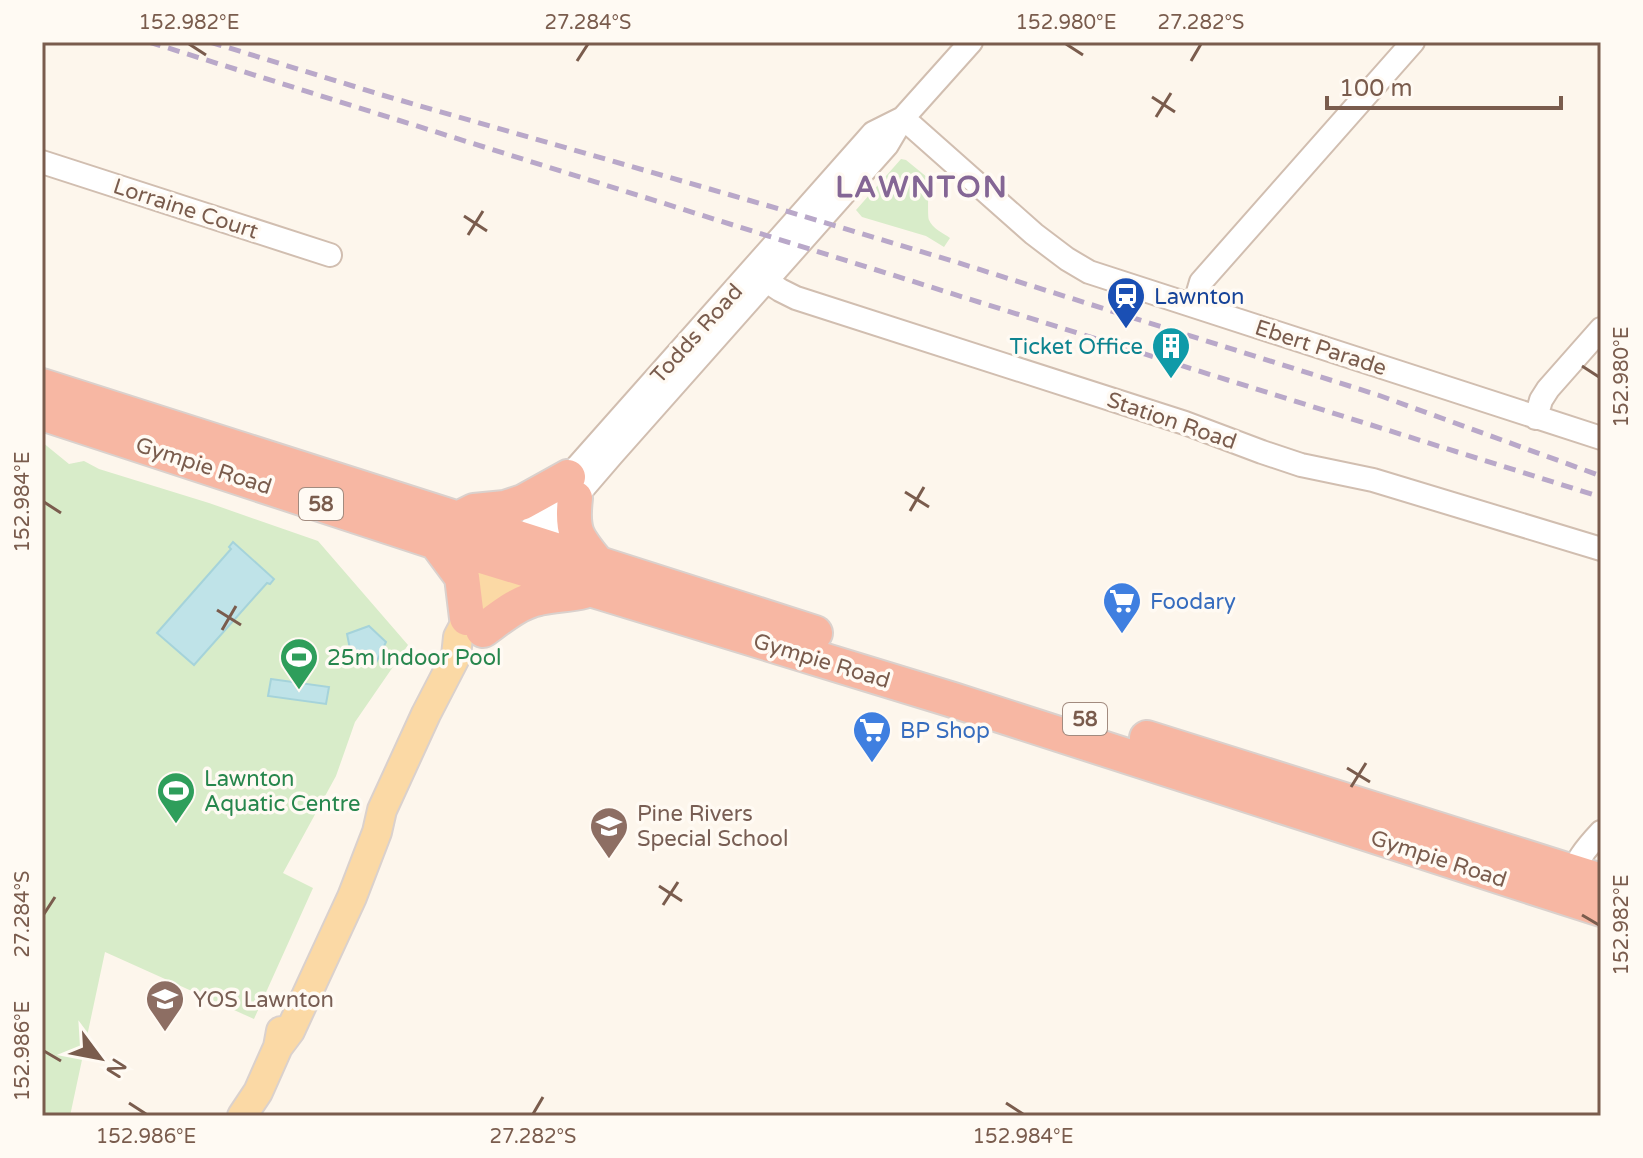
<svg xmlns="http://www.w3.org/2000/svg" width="1643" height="1158" viewBox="0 0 1643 1158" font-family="'Varela Round',sans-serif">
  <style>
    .green { fill: #d8ecc9 }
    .water { fill: #bfe3e8; stroke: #a5d3da; stroke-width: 2 }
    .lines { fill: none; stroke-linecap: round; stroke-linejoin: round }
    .minor-casing { stroke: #d1beb0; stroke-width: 26 }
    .major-casing { stroke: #dad1cd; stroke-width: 32 }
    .highway-casing { stroke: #dad1cd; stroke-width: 38 }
    .minor { stroke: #fff; stroke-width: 22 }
    .major { stroke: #fbd9a5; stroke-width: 28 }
    .highway { stroke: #f7b7a3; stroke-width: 34 }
    .rail { stroke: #b9a8c9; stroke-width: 5; stroke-dasharray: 12 8; stroke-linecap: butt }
    .ticks { fill: none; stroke: #7a5c4d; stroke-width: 3 }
    .labels { text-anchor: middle; stroke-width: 7; stroke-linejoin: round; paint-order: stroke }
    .shield { fill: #fffaf3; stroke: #a28b7f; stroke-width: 2 }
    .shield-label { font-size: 20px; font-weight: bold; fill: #7a5c4d }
    .street-label { font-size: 22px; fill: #7a5c4d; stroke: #fffaf3 }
    .transit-label { font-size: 22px; fill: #164399; stroke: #fffaf3; text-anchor: start }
    .culture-label { font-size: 22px; fill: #0d838f; stroke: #fffaf3; text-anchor: end }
    .shop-label { font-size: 22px; fill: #366cbe; stroke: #fffaf3; text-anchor: start }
    .leisure-label { font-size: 22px; fill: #27864d; stroke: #fffaf3; text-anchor: start }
    .education-label { font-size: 22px; fill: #785e54; stroke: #fffaf3; text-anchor: start }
    .district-label { font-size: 30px; font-weight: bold; letter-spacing: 2px; fill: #846695; stroke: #fffaf3 }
    .neatline { fill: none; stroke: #7a5c4d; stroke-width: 3 }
    .ticks-label { font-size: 20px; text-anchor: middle; fill: #7a5c4d }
  </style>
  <rect width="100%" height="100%" fill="#fdf6ec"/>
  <path class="green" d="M901,159L906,160L928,178C929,187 927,216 929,220C932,228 943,233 950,238L944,247L926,236L862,217L856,210Z
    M42,442L69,464L84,461L99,469L209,503L318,541L408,645L355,722L336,776L283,873L313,888L254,1019L105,952L70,1116H42Z"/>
  <path class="water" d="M233,542L274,579L270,584L267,583L194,665L157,633L231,549L229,547Z
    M369,626L386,642L375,665L351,654L347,634Z
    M271,679L329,687L326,704L268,696Z"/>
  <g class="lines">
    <g class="minor-casing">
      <path id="minor" d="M903,118L1034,234L1067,259L1089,272L1601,438
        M42,162L330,255
        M751,271L780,290L796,298L1185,423L1262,452L1301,465L1373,480L1601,549
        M1194,306L1201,282L1413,42
        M1536,418L1541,400L1548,389L1601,329
        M523,539L556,496L568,477L866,141L873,133L903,118
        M539,545L575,498L612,455L887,145L903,118L971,42
        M1569,885C1574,862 1586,848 1601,832"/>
    </g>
    <g class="major-casing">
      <path id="major" d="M486,624L534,552
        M278,1047L290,1031L352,897L377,832L382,810L426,714L456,656L458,637L485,586L514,549
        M242,1116L258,1092L278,1047L281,1031"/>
    </g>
    <g class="highway-casing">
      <path id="highway" d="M42,386L815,633
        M42,413L436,542L953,700L1601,909
        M575,498C571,533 577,538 598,564
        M458,519L474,511L505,508L523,502L568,477
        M436,542L462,577L467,618
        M483,630C500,618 518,602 539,598C554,594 569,595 584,591
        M1147,738L1601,881"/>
    </g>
    <use href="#minor" class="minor"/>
    <use href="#major" class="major"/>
    <use href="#highway" class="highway"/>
    <path class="rail" d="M149,42L1601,497
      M210,42L382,95L783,210L956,262L1378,395L1601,476"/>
  </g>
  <path class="ticks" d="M189,44L206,55M1066,44L1083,55M577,61L588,44M1191,61L1201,44M1152,97L1175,112M1156,117L1171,93M464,216L487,231M468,235L483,211M1582,366L1599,377M905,492L929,507M44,502L61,513M910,511L924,487M217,610L241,625M222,630L236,606M1347,768L1370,782M1351,787L1366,763M659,886L682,901M663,905L678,882M44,914L55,897M1582,915L1599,925M44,1051L61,1061M129,1103L146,1114M1006,1103L1023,1114M533,1114L543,1097"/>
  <defs>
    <g id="station-pin" transform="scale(2)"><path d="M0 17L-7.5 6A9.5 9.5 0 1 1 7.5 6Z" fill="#1a4fb4" stroke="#fffaf3"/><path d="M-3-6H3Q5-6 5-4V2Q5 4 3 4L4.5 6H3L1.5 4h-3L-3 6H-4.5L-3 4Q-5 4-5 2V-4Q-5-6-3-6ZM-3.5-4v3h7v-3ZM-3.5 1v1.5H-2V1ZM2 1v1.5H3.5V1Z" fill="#fff"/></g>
    <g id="building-pin" transform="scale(2)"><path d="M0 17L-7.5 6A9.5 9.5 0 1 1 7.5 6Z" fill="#0f9aa8" stroke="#fffaf3"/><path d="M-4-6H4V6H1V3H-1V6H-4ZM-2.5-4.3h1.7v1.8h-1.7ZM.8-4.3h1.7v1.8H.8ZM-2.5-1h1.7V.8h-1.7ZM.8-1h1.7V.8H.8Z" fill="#fff"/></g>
    <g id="supermarket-pin" transform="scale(2)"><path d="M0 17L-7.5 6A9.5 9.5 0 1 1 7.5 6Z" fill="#3f7fe0" stroke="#fffaf3"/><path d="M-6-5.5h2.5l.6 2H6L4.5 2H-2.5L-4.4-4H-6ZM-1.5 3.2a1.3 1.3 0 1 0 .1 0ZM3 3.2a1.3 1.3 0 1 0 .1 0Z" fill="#fff"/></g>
    <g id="stadium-pin" transform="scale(2)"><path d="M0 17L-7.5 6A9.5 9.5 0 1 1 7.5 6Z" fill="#2e9e5b" stroke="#fffaf3"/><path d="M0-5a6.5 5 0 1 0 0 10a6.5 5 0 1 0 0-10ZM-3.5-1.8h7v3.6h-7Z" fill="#fff"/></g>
    <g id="school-pin" transform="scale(2)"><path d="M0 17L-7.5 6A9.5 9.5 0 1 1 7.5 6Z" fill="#8d6e63" stroke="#fffaf3"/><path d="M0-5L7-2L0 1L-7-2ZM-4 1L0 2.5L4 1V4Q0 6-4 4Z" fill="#fff"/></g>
  </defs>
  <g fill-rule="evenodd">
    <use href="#station-pin" x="1126" y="296"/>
    <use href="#building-pin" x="1171" y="346"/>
    <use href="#supermarket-pin" x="1122" y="601"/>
    <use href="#stadium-pin" x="299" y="657"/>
    <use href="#supermarket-pin" x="872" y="730"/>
    <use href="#stadium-pin" x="176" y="791"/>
    <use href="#school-pin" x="609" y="826"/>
    <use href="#school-pin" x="165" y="999"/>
  </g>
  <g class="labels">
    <g class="shield">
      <rect x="299" y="488" width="44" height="32" rx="6"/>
      <rect x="1063" y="703" width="44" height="32" rx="6"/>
    </g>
    <g class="shield-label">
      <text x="321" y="511">58</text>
      <text x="1085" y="726">58</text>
    </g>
    <g class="street-label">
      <text transform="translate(186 208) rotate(18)" y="8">Lorraine Court</text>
      <text transform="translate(696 333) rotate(-48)" y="8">Todds Road</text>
      <text transform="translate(1321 347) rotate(18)" y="8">Ebert Parade</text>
      <text transform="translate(1172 420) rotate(19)" y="8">Station Road</text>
      <text transform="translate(204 465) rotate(18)" y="8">Gympie Road</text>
      <text transform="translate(822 660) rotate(17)" y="8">Gympie Road</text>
      <text transform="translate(1439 858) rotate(18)" y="8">Gympie Road</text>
    </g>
    <g class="transit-label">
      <text x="1154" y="304">Lawnton</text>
    </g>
    <g class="culture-label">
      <text x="1143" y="354">Ticket Office</text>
    </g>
    <g class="shop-label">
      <text x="1150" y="609">Foodary</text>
      <text x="900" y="738">BP Shop</text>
    </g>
    <g class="leisure-label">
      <text x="327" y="665">25m Indoor Pool</text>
      <text x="204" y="786">Lawnton<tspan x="204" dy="25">Aquatic Centre</tspan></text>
    </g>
    <g class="education-label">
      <text x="637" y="821">Pine Rivers<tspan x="637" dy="25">Special School</tspan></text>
      <text x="193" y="1007">YOS Lawnton</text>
    </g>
    <g class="district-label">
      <text x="922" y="197">LAWNTON</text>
    </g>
  </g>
  <rect width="1643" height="1158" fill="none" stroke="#fffaf3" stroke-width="88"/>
  <g transform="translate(100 1058) rotate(122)" stroke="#fffaf3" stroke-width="6" paint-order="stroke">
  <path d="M0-6L14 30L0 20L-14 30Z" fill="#7a5c4d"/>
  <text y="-12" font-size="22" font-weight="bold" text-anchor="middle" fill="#7a5c4d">N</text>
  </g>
  <path d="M1327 96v12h234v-12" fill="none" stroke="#7a5c4d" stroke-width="4"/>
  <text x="1339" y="96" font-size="24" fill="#7a5c4d" stroke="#fffaf3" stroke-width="6" paint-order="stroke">100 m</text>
  <rect x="44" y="44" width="1555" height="1070" class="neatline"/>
  <g class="ticks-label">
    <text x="189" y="29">152.982°E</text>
    <text x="588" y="29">27.284°S</text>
    <text x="1066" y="29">152.980°E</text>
    <text x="1201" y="29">27.282°S</text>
    <text transform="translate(1621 377) rotate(-90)" y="7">152.980°E</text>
    <text transform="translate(22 502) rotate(-90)" y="7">152.984°E</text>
    <text transform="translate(22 914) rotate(-90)" y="7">27.284°S</text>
    <text transform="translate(1621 925) rotate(-90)" y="7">152.982°E</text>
    <text transform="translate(22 1051) rotate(-90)" y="7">152.986°E</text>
    <text x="146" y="1143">152.986°E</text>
    <text x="533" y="1143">27.282°S</text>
    <text x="1023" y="1143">152.984°E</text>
  </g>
</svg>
